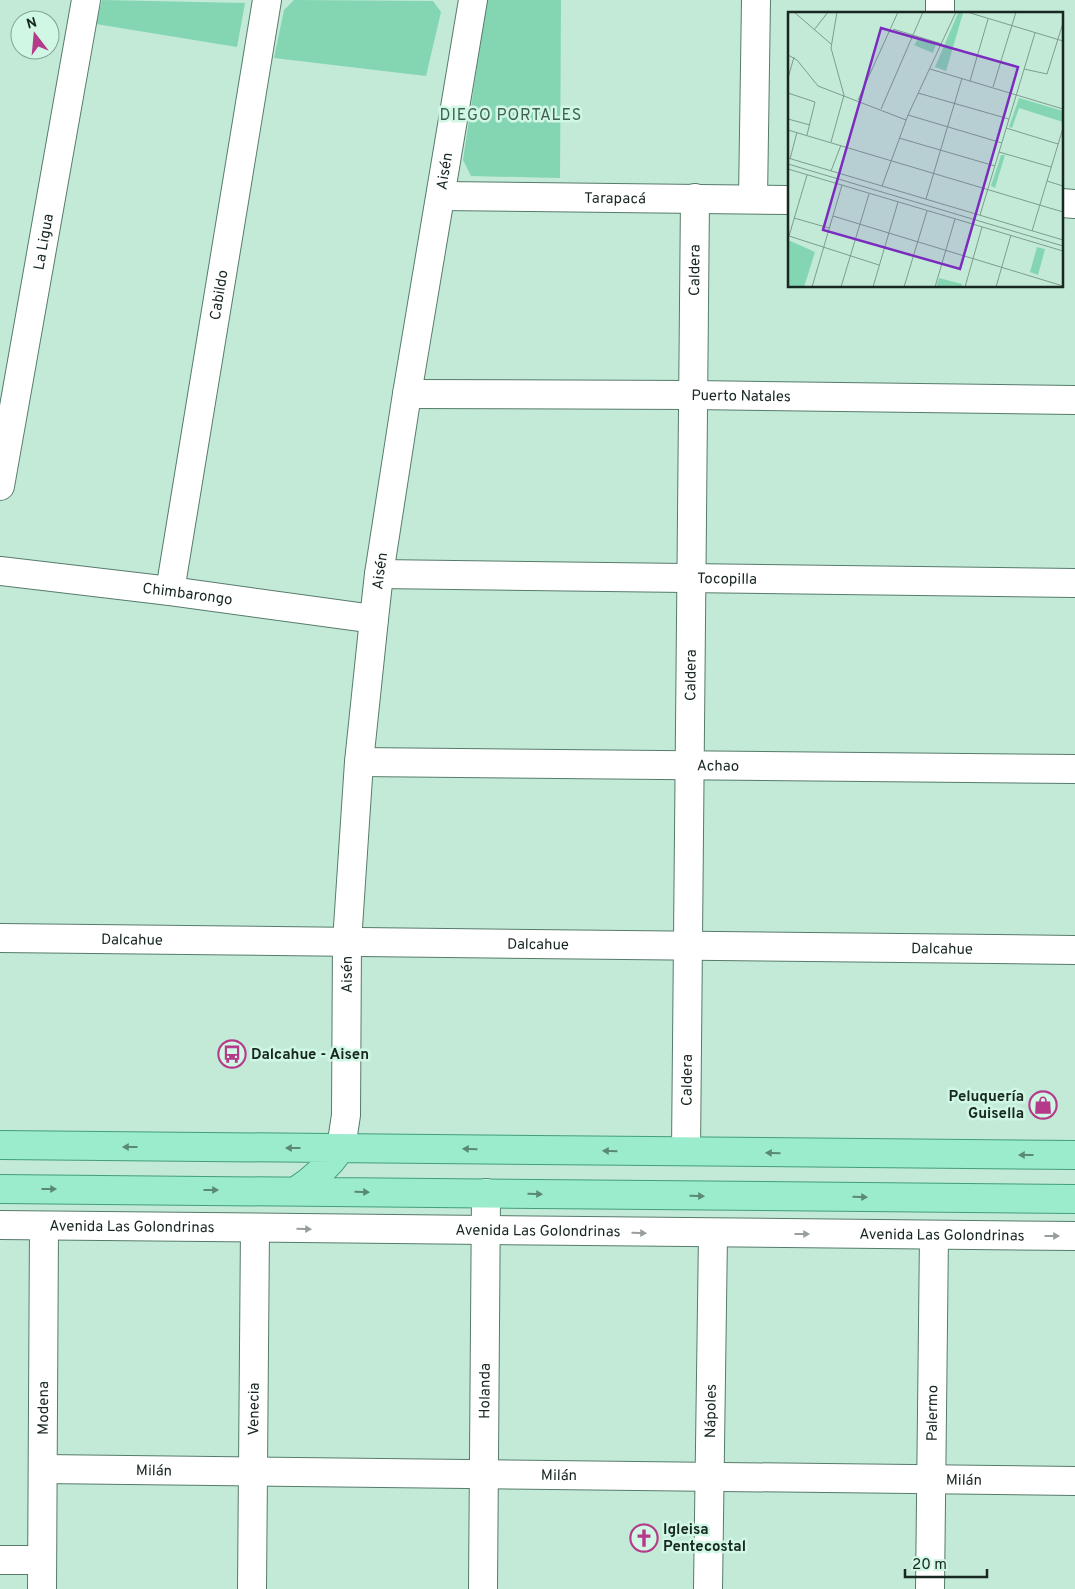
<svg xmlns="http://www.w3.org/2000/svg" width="1075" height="1589" viewBox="0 0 1075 1589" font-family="Overpass,sans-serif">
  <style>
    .green { fill: #84d5b2 }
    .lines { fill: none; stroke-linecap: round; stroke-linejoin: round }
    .minor-casing { stroke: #577b6b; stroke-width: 30 }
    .tertiary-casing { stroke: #577b6b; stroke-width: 30 }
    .primary-casing { stroke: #429e7b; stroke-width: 30 }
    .minor { stroke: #fff; stroke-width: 28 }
    .tertiary { stroke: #fff; stroke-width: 28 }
    .primary { stroke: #9bebcd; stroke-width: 28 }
    .oneway { fill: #5a8976 }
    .oneway2 { fill: #979e9b }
    .labels { text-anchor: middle; stroke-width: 5; stroke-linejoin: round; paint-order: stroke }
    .street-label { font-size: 15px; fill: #182720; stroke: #cff7e4 }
    .poi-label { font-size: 15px; font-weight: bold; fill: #182720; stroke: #cff7e4; text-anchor: start }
    .neighbourhood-label { font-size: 16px; letter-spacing: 1px; fill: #3d6151; stroke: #cff7e4 }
    .inset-road { fill: none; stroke: #7e9c8e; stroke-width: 1 }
    .view { fill: #7b2cbf; fill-opacity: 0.15; stroke: #7b2cbf; stroke-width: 2.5 }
    .inset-edge { fill: none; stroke: #182720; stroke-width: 2.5 }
  </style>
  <rect width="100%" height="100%" fill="#c2ead7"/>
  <path class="green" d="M102,0L245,3L237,47L96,24Z
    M294,0L433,1L441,12L426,76L274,58L284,10Z
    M487,0H561L560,178L471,176L463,160Z"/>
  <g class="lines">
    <g class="minor-casing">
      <g id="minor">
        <path d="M940,14V0"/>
        <path id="s1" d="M441,196L789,200"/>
        <path d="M753,199L756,0"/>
        <path d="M1061,203L1075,204"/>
        <path id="s2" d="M407,394L693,395L1075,400"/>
        <path id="s3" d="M0,486L86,0"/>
        <path id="s4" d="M0,571L170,591L374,619"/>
        <path id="s5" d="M379,574L1075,583"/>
        <path id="s6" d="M170,591L267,0"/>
        <path id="s7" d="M359,762L1075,769"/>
        <path id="s8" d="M0,938L1075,950"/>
        <path id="s9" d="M341,1148L346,1115L347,942L359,762L374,619L379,574L407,394L473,0"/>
        <path id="s10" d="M686,1151L695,198"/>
        <path id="s11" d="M0,1225L1075,1236"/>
        <path id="s12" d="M43,1469L1075,1481"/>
        <path d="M0,1560H42"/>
        <path id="s13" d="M42,1589L44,1226"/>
        <path id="s14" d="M252,1589L255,1228"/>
        <path id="s15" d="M708,1589L713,1234"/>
        <path id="s16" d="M930,1589L934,1235"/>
      </g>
    </g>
    <g class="tertiary-casing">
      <g id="tertiary">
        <path id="s17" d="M483,1589L486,1193"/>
      </g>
    </g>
    <g class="primary-casing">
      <path id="primary" d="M0,1145L1075,1155
        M0,1189L1075,1199
        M296,1191C315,1179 328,1166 341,1148"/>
    </g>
    <use href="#minor" class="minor"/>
    <use href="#tertiary" class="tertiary"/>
    <use href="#primary" class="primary"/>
  </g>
  <defs><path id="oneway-solid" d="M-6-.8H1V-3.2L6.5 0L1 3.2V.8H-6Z" transform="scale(1.25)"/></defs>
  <g class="oneway">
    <use href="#oneway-solid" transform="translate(130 1147) rotate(-180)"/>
    <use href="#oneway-solid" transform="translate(293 1148) rotate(-180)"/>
    <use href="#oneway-solid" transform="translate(470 1149) rotate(-179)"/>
    <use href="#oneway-solid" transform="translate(610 1151) rotate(-179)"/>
    <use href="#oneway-solid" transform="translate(773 1153) rotate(-179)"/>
    <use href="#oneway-solid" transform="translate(1026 1155) rotate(-180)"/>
    <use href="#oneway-solid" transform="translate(49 1189)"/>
    <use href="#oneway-solid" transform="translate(211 1190)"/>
    <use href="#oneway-solid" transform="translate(362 1192) rotate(1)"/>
    <use href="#oneway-solid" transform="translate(535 1194) rotate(1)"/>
    <use href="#oneway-solid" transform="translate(697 1196) rotate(1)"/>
    <use href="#oneway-solid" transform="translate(860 1197) rotate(1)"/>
  </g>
  <g class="oneway2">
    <use href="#oneway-solid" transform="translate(304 1229) rotate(1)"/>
    <use href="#oneway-solid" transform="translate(639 1233) rotate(1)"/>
    <use href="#oneway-solid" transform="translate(802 1234)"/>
    <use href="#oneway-solid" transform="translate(1052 1236)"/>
  </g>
  <defs>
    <g id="bus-ring" transform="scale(1.4375)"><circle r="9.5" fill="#cff7e4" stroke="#b63a8a" stroke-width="1.5"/><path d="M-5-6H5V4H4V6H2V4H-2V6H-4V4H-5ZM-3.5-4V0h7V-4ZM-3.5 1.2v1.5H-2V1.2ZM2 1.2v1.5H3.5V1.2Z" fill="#b63a8a"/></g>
    <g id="shop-ring" transform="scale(1.4375)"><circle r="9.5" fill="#cff7e4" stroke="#b63a8a" stroke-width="1.5"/><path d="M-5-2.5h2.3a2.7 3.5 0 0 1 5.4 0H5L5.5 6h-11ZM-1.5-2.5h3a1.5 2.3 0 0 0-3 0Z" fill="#b63a8a"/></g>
    <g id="church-ring" transform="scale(1.4375)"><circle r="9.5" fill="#cff7e4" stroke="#b63a8a" stroke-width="1.5"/><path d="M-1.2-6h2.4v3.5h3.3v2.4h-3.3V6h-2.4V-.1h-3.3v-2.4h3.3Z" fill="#b63a8a"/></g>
  </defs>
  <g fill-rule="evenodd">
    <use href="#bus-ring" x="232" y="1054"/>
    <use href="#shop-ring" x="1043" y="1105"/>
    <use href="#church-ring" x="644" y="1538"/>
  </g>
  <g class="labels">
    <g class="street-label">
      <text dy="5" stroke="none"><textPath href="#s9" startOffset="984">Aisén</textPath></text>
      <text dy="5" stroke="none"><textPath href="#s1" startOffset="174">Tarapacá</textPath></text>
      <text dy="5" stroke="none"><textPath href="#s3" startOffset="248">La Ligua</textPath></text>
      <text dy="5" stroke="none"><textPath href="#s10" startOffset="881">Caldera</textPath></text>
      <text dy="5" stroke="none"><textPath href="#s6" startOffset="300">Cabildo</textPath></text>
      <text dy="5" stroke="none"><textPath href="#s2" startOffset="334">Puerto Natales</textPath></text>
      <text dy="5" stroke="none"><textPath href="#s9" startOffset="579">Aisén</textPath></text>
      <text dy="5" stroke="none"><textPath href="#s5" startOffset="348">Tocopilla</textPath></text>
      <text dy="5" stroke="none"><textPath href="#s4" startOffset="189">Chimbarongo</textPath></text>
      <text dy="5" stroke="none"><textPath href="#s10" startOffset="476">Caldera</textPath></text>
      <text dy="5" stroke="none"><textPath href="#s7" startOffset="359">Achao</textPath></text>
      <text dy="5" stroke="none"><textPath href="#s8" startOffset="132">Dalcahue</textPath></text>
      <text dy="5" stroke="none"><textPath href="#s8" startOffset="538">Dalcahue</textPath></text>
      <text dy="5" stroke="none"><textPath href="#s8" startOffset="942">Dalcahue</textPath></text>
      <text dy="5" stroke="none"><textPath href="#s9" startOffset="174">Aisén</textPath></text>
      <text dy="5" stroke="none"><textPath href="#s10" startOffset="71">Caldera</textPath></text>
      <text dy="5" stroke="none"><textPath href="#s11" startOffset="132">Avenida Las Golondrinas</textPath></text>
      <text dy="5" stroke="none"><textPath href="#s11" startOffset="538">Avenida Las Golondrinas</textPath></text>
      <text dy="5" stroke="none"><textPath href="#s11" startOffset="942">Avenida Las Golondrinas</textPath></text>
      <text dy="5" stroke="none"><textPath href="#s17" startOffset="198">Holanda</textPath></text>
      <text dy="5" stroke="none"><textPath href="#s13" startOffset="181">Modena</textPath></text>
      <text dy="5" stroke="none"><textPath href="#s14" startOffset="180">Venecia</textPath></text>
      <text dy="5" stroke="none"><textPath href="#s15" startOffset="178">Nápoles</textPath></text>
      <text dy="5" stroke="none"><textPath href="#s16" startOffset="176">Palermo</textPath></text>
      <text dy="5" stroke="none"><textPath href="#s12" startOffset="111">Milán</textPath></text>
      <text dy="5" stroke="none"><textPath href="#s12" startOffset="516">Milán</textPath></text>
      <text dy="5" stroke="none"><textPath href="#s12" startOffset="921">Milán</textPath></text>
    </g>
    <g class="poi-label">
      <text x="251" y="1059">Dalcahue - Aisen</text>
      <text x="1024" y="1101" text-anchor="end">Peluquería<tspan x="1024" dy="17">Guisella</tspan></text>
      <text x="663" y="1534">Igleisa<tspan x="663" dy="17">Pentecostal</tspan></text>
    </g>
    <g class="neighbourhood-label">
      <text x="511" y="120">DIEGO PORTALES</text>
    </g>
  </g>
  <g transform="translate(788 12)">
    <rect width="275" height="275" fill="#c2ead7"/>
    <path d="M170,1H175L158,59L147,55ZM131,26L148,32L145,41L126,33ZM231,86L275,99V110L231,96L224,116L221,115ZM213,143H217L207,176L203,174ZM0,228L27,240L16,275H0ZM249,235L257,237L250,263L242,260ZM151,266L174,272L173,275H148Z" fill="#84d5b2"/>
    <path class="inset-road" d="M6,0L43,32M179,0L275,29M105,17L154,32M26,18L40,0M0,43L9,48L30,74L118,108M142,57L275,97M236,57L259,62L275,11M0,66L6,45M182,69L200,7M205,75L228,0M0,81L27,90L19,123M130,81L221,107M70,88L110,0M93,97L135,0M120,103L214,131M0,107L22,113M218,116L270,132M0,118L275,200M111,126L207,154M43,130L56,83L43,36L49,0M211,140L263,155M0,146L275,228M2,147L9,120M0,152L275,234M0,157L275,239M43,159L53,133M19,163L1,224L91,253M259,169L275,174M94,174L120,103L168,0M138,187L174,66M192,203L247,21M45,204L275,274M6,206L41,216M244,219L275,116M24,275L54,173M53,275L81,182M85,275L110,190M116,275L139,199M147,275L167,207M177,275L194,215M208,275L223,223"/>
    <path class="view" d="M93,16L230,55L172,257L35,218Z"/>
    <rect width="275" height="275" class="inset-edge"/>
  </g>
  <g transform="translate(35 35) rotate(344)"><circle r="24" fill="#cff7e4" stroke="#86a496"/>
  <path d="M0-4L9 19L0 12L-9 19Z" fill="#b63a8a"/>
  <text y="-8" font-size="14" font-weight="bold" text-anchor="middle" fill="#182720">N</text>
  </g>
  <path d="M905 1569v8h82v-8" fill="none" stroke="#182720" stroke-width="2.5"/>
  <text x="912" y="1569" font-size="15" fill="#182720" stroke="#cff7e4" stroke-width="4" paint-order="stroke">20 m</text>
</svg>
